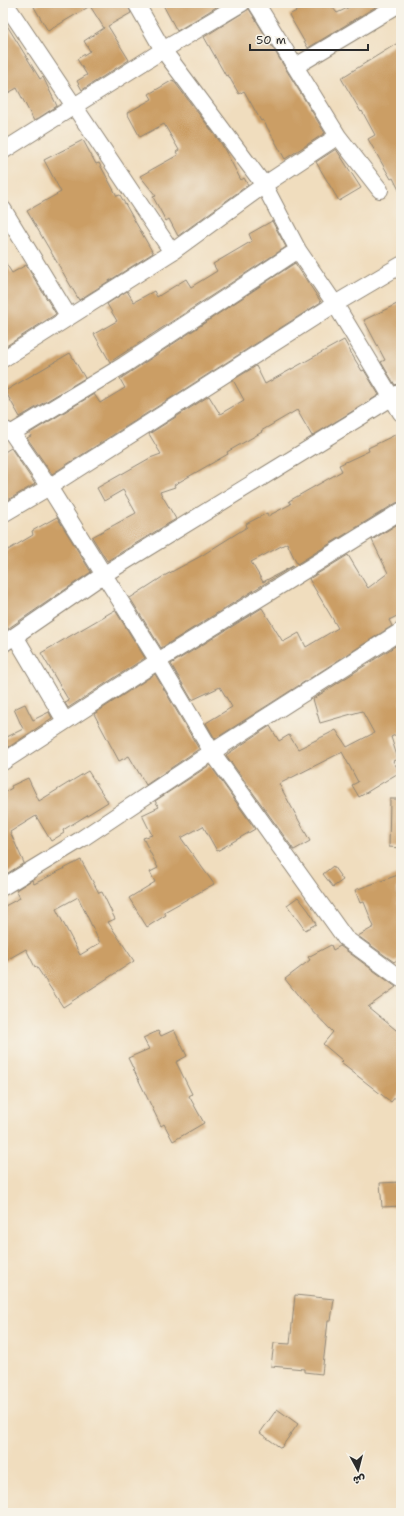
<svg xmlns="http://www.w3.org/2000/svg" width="404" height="1516" viewBox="0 0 404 1516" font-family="'Shantell Sans','Playpen Sans Arabic',sans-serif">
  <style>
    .building { fill: #cb9e65; fill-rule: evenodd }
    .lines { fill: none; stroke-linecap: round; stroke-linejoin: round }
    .street-casing { stroke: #8e8474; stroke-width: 18 }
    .street { stroke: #fff; stroke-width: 16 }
  </style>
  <rect width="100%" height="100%" fill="#f7f3e8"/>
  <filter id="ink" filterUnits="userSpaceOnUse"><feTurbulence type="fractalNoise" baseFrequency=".025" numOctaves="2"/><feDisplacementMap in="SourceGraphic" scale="8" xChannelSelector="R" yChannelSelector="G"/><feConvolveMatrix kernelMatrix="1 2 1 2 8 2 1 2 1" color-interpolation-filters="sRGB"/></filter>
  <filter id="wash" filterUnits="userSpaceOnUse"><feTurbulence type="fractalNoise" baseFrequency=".012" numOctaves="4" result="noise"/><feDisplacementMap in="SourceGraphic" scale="16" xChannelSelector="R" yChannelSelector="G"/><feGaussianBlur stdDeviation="0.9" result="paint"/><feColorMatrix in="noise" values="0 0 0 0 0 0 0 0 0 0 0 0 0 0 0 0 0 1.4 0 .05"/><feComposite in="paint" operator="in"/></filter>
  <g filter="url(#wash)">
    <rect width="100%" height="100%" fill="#f0ddbe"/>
    <g id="blocks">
      <path class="building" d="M41,3H127L131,13L108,26L129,60L82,90L77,81L87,75L77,59L90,51L84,41L104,28L90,6L48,31L34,7Z
        M162,3H223L177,31Z
        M311,3H329L337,13L358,3H382L308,48L289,15Z
        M249,9L325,133L285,159L263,120L261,121L244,91L239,94L228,75L226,76L204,37Z
        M3,19L40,79L43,77L57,106L34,121L17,88L3,96Z
        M401,41V194L393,178L391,179L368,139L375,135L362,111L361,112L341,78Z
        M173,80L221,143L241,180L244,178L248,185L178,236L169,219L166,221L153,197L156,196L140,176L178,155L176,152L179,150L164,124L140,137L127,113L152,99L149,94Z
        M83,140L96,164L99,163L117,196L120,195L153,253L79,300L27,211L61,192L44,160Z
        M336,149L361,188L339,201L316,162Z
        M272,221L286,247L110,362L94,334L117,321L107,304L127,291L134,302L154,291L157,297L186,279L191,287L217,271L213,264L252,241L249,234Z
        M3,259L12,273L26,265L56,314L3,348Z
        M295,263L321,302L52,474L27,438L31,436L30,433L94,394L100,403L125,388L120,379Z
        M401,302V383L395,385L381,362L385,360L364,320Z
        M344,340L354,358L362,371L364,370L379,395L312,436L297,410L261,431L262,432L227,452L228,454L174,485L175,487L160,492L176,519L107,561L92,537L136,513L123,490L104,501L97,488L150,458L161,454L149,434L209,396L220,414L244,400L233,380L256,366L265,384Z
        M70,353L85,378L20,417L5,391Z
        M401,432V502L396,503L297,564L287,543L251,562L263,582L293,566L161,648L130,598L164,576L201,556L247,527L246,524L267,513L268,516L291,504L289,501L342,471L339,465L369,451L368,448Z
        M11,448L35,484L3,503V453Z
        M57,517L91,572L3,632V553L33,535L32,531Z
        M401,522V614L389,620L392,626L215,739L206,723L232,707L220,687L192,700L171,664L262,608L283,642L299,633L306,647L338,628L309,579L348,555L368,588L388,573L372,540Z
        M115,610L145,658L68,708L65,703L69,701L41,653Z
        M400,643L401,646V732L391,737L398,759L393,761L400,772L359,797L352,785L358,782L342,752L279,784L310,841L294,850L226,755L270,726L279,741L289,735L298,749L336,730L347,747L374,733L362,711L320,723L313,699Z
        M155,674L199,749L146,785L129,756L119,761L94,714Z
        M25,704L33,720L49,712L52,718L6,749L3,744V739L23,729L14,709Z
        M210,765L255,829L217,851L203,826L181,838L214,884L164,912L166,915L147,927L129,898L155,882L150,872L158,868L143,838L152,835L142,815L159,807L155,801Z
        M88,771L108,802L63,830L64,833L51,841L36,816L10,832L24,863L3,876V793L12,788L11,786L28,778L39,801Z
        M390,799H401V848L389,847Z
        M81,860L99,893L102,892L115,919L108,922L134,961L63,1007L36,966L35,967L26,949L3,962V907L20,898L16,890L32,880L34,884ZM78,897L100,943L80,955L56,909Z
        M333,866L343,880L333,887L323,874Z
        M398,875L397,889L398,904H401V957L394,962L358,936L374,927L364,902L360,903L355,890Z
        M298,897L309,911L316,924L305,930L287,905Z
        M331,945L333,950L340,946L396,987L368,1007L401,1034V1090L391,1102L341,1063L343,1061L323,1044L333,1032L301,999L285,979L310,960L308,957Z
        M174,1030L187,1056L176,1062L192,1094L189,1096L204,1123L173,1141L164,1124L161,1126L128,1058L149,1049L143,1038L158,1031L161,1036Z
        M401,1182V1206L382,1207L380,1183Z
        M295,1295L334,1299L331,1321H328L322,1374L304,1372V1369L271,1366L274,1343L290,1344Z
        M277,1409L298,1424L281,1448L260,1433Z"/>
    </g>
  </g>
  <g filter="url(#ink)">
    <use href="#blocks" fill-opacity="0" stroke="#8e8474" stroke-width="1"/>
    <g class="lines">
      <g class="street-casing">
        <path id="street" d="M5,3L172,252
          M136,3L163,50L264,185L298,250L335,304L401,413
          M256,3L338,136L380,190
          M296,66L401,3
          M3,151L163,50L242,3
          M3,209L69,317
          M3,359L172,252L264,185L338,136
          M3,429L12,433L49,487L158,661L212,752L345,938L401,979
          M12,433L124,365L298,250
          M3,514L49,487L335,304L401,265
          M15,636L65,721
          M3,644L103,575L401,392
          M3,762L158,661L401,511
          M3,887L80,840L212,752L401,631"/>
      </g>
      <use href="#street" class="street"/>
    </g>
  </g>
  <rect width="404" height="1516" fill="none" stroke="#f7f3e8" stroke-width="16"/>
  <g transform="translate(358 1470) rotate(173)" stroke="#f7f3e8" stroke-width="3" paint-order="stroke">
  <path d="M0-3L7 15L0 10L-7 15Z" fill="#2b2b2b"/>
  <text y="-6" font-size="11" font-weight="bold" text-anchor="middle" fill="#2b2b2b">ش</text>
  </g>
  <path d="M250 44v6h118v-6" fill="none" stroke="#2b2b2b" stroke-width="2"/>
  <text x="256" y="44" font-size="12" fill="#2b2b2b" stroke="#f7f3e8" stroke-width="3" paint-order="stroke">50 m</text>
</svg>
